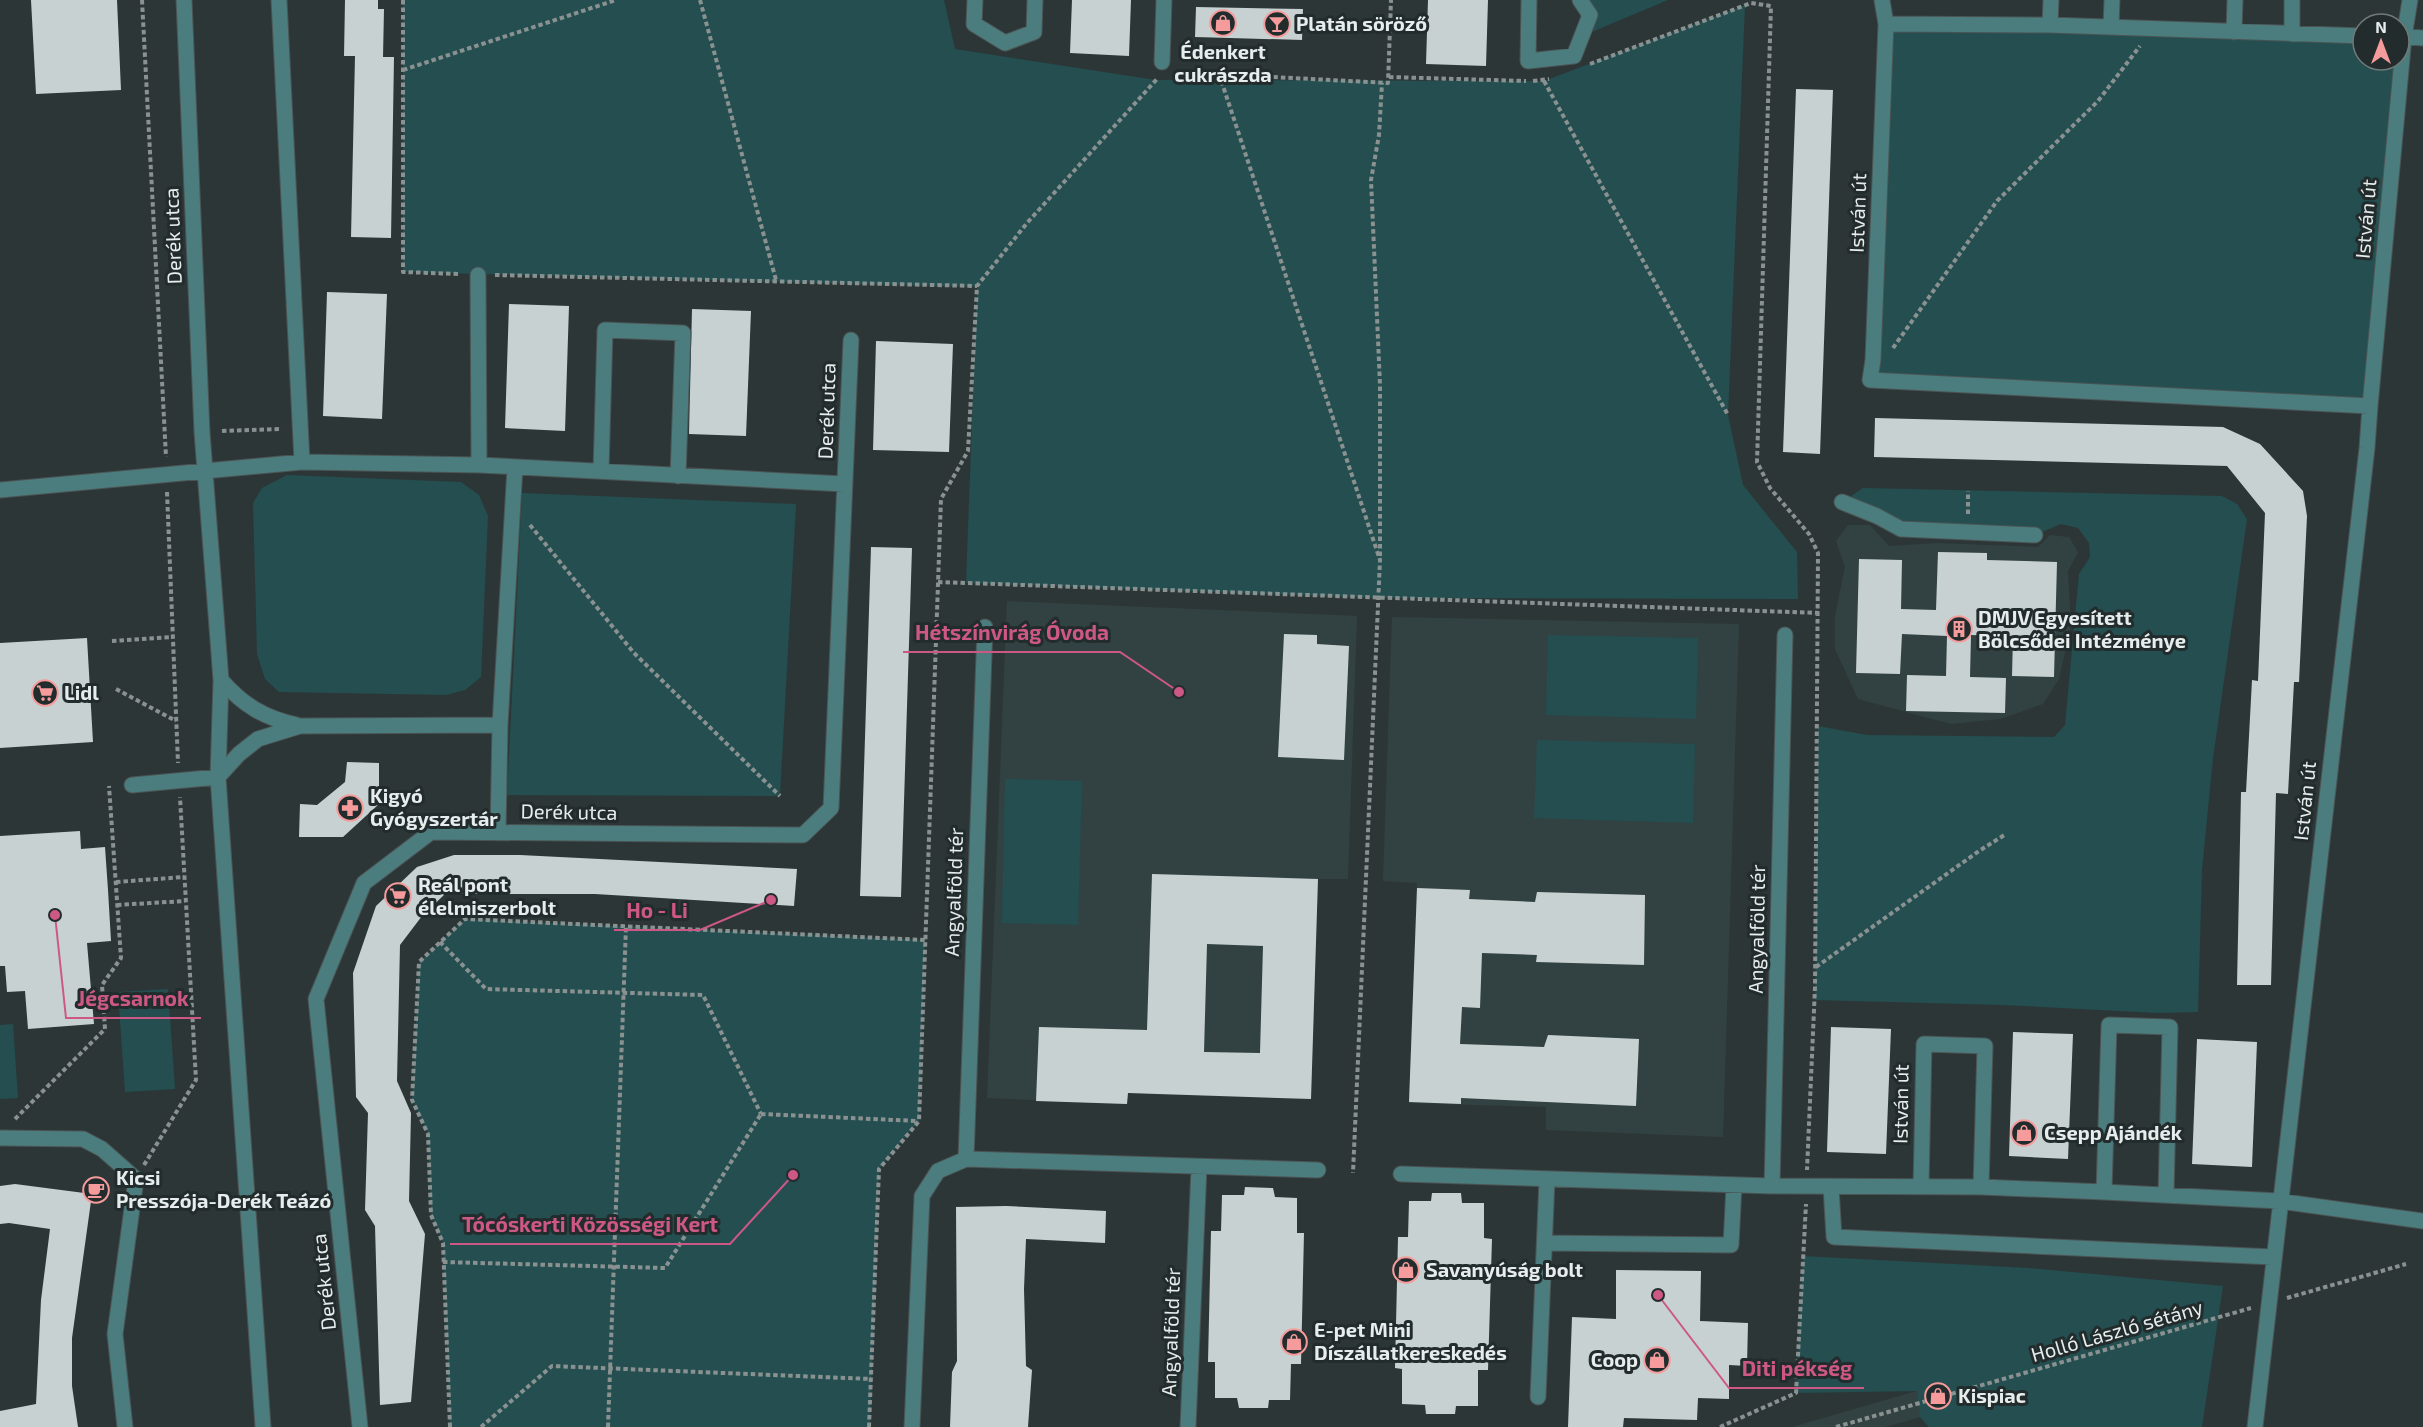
<svg xmlns="http://www.w3.org/2000/svg" width="2423" height="1427" viewBox="0 0 2423 1427" font-family="'Exo 2',sans-serif">
  <style>
    .built { fill: #324242 }
    .green { fill: #244e50 }
    .building { fill: #c7d1d2; fill-rule: evenodd }
    .lines { fill: none; stroke-linecap: round; stroke-linejoin: round }
    .minor-casing { stroke: #4b5353; stroke-width: 17 }
    .path { stroke: #8a9191; stroke-width: 4; stroke-dasharray: 4.5 3; stroke-linecap: butt }
    .minor { stroke: #4b7c7e; stroke-width: 15 }
    .labels { text-anchor: middle; stroke-width: 6; stroke-linejoin: round; paint-order: stroke }
    .poi-label { font-size: 20px; font-weight: bold; fill: #e7ecec; stroke: #232c2c; text-anchor: start }
    .street-label { font-size: 20px; fill: #e7ecec; stroke: #232c2c }
    .leader { fill: none; stroke: #cd5886; stroke-width: 2 }
    .callout-dot { fill: #cd5886; stroke: #232c2c; stroke-width: 2 }
    .callout-label { font-size: 21px; text-anchor: middle; font-weight: bold; fill: #cd5886; stroke: #232c2c; stroke-width: 6; stroke-linejoin: round; paint-order: stroke }
  </style>
  <rect width="100%" height="100%" fill="#2d3636"/>
  <path class="built" d="M1848,525H1870L1889,546L1936,543L2038,547L2050,535L2069,537L2078,552L2068,571L2071,625L2059,679L2043,704L2000,719L1951,724L1858,699L1835,649V616L1845,567L1836,541Z
    M1007,601L1357,616L1348,879H1318L1311,1099L1145,1094L1146,1073L1128,1072L1127,1104L987,1098Z
    M1392,617L1739,624L1723,1137L1546,1130V1107L1409,1103L1417,883L1383,881Z
    M1972,1375L1979,1401L1885,1427H1792Z"/>
  <path class="green" d="M403,0H944L955,49L1156,80L1544,81L1745,5L1728,415L1743,485L1797,552L1798,599L1377,598L966,583L977,287L403,272Z
    M1580,0H1668L1582,36L1590,15Z
    M1886,24L2363,36V60H2399L2370,406L1870,380Z
    M287,475L461,482L479,495L488,516L481,677L465,690L446,695L279,692L265,679L257,654L253,503L262,488Z
    M1863,488L2222,496L2237,504L2247,519L2213,758L2202,870L2198,1012L2158,1013L2003,1005L1815,1000L1818,726L1867,735L2054,737L2065,725L2079,574L2090,557L2089,543L2078,528L2061,524L2035,535L1901,529L1842,502Z
    M522,493L796,504L780,796L507,795Z
    M1548,635L1698,638L1696,719L1546,715Z
    M1537,740L1695,744L1693,823L1534,818Z
    M1005,779L1082,781L1078,925L1002,923Z
    M465,919L925,940L919,1121L879,1169L870,1427H450L443,1243L431,1215L428,1134L412,1100L419,962Z
    M168,989L175,1089L125,1092L118,992Z
    M13,1024L18,1098L0,1099V1025Z
    M1803,1256L2029,1268L2223,1286L2202,1427H1929L1920,1417L1917,1391L1796,1393Z"/>
  <path class="building" d="M31,0H117L121,90L36,94Z
    M345,0H378V9H384L383,57H394L391,238L351,237L355,56H344Z
    M1072,0H1131L1129,56L1070,53Z
    M1428,0H1488L1486,66L1426,64Z
    M1196,7L1303,9L1302,40L1195,37Z
    M1796,89L1833,90L1820,454L1783,452Z
    M327,292L387,294L382,419L323,416Z
    M509,304L569,306L565,431L505,428Z
    M692,309L751,311L746,436L689,434Z
    M876,341L953,344L949,452L873,450Z
    M1875,418L2223,427L2260,444L2303,491L2307,516L2299,682H2294L2288,794L2276,793L2271,985H2237L2241,792H2246L2252,680L2258,681L2265,513L2227,466L1874,457Z
    M871,547L912,548L901,897L860,896Z
    M1938,552L1987,553V560L2057,562L2054,677L2012,676L2013,636L1971,635L1970,677L2006,678L2005,713L1906,711L1907,675L1946,676L1947,636L1902,634L1900,674L1856,673L1859,559L1902,560L1901,609L1936,610Z
    M1284,634L1317,635V644L1349,646L1344,760L1278,757Z
    M87,638L93,742L0,748V643Z
    M347,762L379,763V804L343,837H299L300,804L317,805L345,782Z
    M80,831L81,849L105,847L108,890L111,941L87,943L94,1024L28,1029L25,991L7,992L5,966H0V836Z
    M454,855H520L797,869L794,906L595,894H445L422,916L400,945L397,1081L411,1113L409,1201L425,1234L411,1402L380,1405L375,1226L365,1210L368,1113L356,1097L353,973L376,906L417,867Z
    M1152,874L1318,879L1311,1099L1128,1093L1127,1104L1036,1101L1039,1027L1147,1030ZM1207,944L1263,946L1260,1053L1204,1052Z
    M1417,888L1470,890L1469,899L1535,902L1537,892L1645,895L1644,965L1536,962L1537,955L1482,953L1480,1008L1462,1007L1460,1044L1544,1047L1548,1035L1639,1039L1636,1106L1461,1098V1104L1409,1102Z
    M1831,1027L1891,1029L1886,1154L1827,1152Z
    M2013,1032L2073,1034L2068,1159L2009,1156Z
    M2197,1039L2257,1042L2252,1167L2192,1164Z
    M15,1184L92,1194L72,1338V1386L78,1427H0V1411L36,1404L41,1300L50,1229L9,1223L0,1224V1186Z
    M1245,1187L1273,1188L1275,1197L1297,1198V1233H1304L1301,1364H1291L1290,1400H1269L1268,1408H1239L1237,1398H1215V1362H1208L1211,1231H1221L1222,1195H1244Z
    M1432,1193H1461L1462,1203H1484V1238L1492,1239L1488,1370H1478V1406H1456L1455,1414H1426L1425,1405L1402,1404V1369L1395,1368L1398,1237H1408L1409,1201H1431Z
    M1006,1206L1106,1211L1105,1243L1026,1239L1024,1289L1026,1366L1032,1370L1028,1427H950L952,1372L957,1361L956,1207Z
    M1616,1270L1701,1271L1700,1321L1748,1323L1747,1366L1729,1365V1399L1698,1398L1697,1420L1624,1418L1623,1427H1568L1572,1317L1616,1319Z"/>
  <g class="lines">
    <g class="minor-casing">
      <path id="minor" d="M184,0L202,432L221,680L218,777L263,1427
        M279,0L302,462
        M975,0L974,24L1005,43L1034,32L1035,0
        M1529,0L1528,61L1574,56L1590,15L1580,0
        M1882,0L1886,24
        M2050,25L2051,0
        M2111,27L2112,0
        M2234,32L2235,0
        M2292,34V0
        M2363,36L2050,25L1886,24L1873,360L1870,380L2370,406L2404,37L2410,0
        M2399,36L2423,38
        M1162,62L1164,0
        M478,275L479,465
        M601,471L605,330L683,333L678,476
        M0,490L302,462L479,465L845,484
        M1842,502L1877,516L1901,529L2035,535
        M221,680C243,705 264,718 297,725
        M132,785L218,777L239,754L258,739L300,726L500,725
        M498,832L500,725L515,467
        M0,1138L83,1139L102,1149L136,1179L115,1334L125,1427
        M966,1159L985,627
        M1401,1174L1772,1186L1981,1187L2104,1192L2279,1201L2423,1221
        M1772,1186L1785,635
        M1831,1187L1834,1237L2273,1257
        M1921,1187L1924,1044L1985,1046L1981,1187
        M2104,1192L2109,1025L2170,1027L2166,1195
        M1545,1243L1731,1245L1734,1185
        M1538,1397L1547,1179
        M360,1427L316,999L364,883L431,832L803,835L831,808L851,340
        M912,1427L922,1196L938,1171L966,1159L1318,1170
        M1188,1427L1199,1167
        M2255,1427L2367,448L2370,406"/>
    </g>
    <path class="path" d="M142,0L166,457
      M403,0V272L460,274
      M700,0L776,280
      M1590,64L1751,3L1771,6L1757,462L1770,488L1809,534L1818,553L1815,987L1807,1170
      M403,70L616,0
      M1176,72L1388,83L1391,0
      M1219,74L1380,560L1353,1173
      M1389,77L1526,81
      M1533,81L1549,79
      M1544,81L1728,415
      M495,275L977,286
      M1893,348L1997,201L2098,101L2140,46
      M222,431L282,429
      M167,492L178,763
      M1968,514V491
      M530,525L634,653L780,796
      M1380,556V385L1371,180L1379,135L1382,83
      M938,582L1819,613
      M112,641L173,637
      M116,689L176,721
      M116,882L184,877
      M117,905L185,901
      M440,942L486,989L703,995L761,1114
      M1816,967L1979,851L2006,834
      M761,1114L918,1121
      M15,1119L105,1029L102,985L121,958L109,786
      M144,1165L196,1080L180,797
      M443,1262L665,1268L761,1114
      M2287,1298L2406,1264
      M450,1427L443,1243L431,1215L428,1134L412,1100L419,962L465,919L925,940
      M481,1427L552,1366L871,1379
      M608,1427L626,926
      M869,1427L879,1169L919,1121L941,499L968,451L977,286L1027,223L1157,79
      M1720,1427L1796,1393L1806,1204
      M1836,1427L2251,1308"/>
    <use href="#minor" class="minor"/>
  </g>
  <defs>
    <g id="shop-ring" transform="scale(1.35)"><circle r="9.5" fill="#232c2c" stroke="#f59b9c" stroke-width="1.5"/><path d="M-5-2.5h2.3a2.7 3.5 0 0 1 5.4 0H5L5.5 6h-11ZM-1.5-2.5h3a1.5 2.3 0 0 0-3 0Z" fill="#f59b9c"/></g>
    <g id="bar-ring" transform="scale(1.35)"><circle r="9.5" fill="#232c2c" stroke="#f59b9c" stroke-width="1.5"/><path d="M-6-5H6L.8 .8V4.5H3.5V6h-7V4.5H-.8V.8Z" fill="#f59b9c"/></g>
    <g id="building-ring" transform="scale(1.35)"><circle r="9.5" fill="#232c2c" stroke="#f59b9c" stroke-width="1.5"/><path d="M-4-6H4V6H1V3H-1V6H-4ZM-2.5-4.3h1.7v1.8h-1.7ZM.8-4.3h1.7v1.8H.8ZM-2.5-1h1.7V.8h-1.7ZM.8-1h1.7V.8H.8Z" fill="#f59b9c"/></g>
    <g id="supermarket-ring" transform="scale(1.35)"><circle r="9.5" fill="#232c2c" stroke="#f59b9c" stroke-width="1.5"/><path d="M-6-5.5h2.5l.6 2H6L4.5 2H-2.5L-4.4-4H-6ZM-1.5 3.2a1.3 1.3 0 1 0 .1 0ZM3 3.2a1.3 1.3 0 1 0 .1 0Z" fill="#f59b9c"/></g>
    <g id="pharmacy-ring" transform="scale(1.35)"><circle r="9.5" fill="#232c2c" stroke="#f59b9c" stroke-width="1.5"/><path d="M-2-6h4v4h4v4h-4v4h-4v-4h-4v-4h4Z" fill="#f59b9c"/></g>
    <g id="cafe-ring" transform="scale(1.35)"><circle r="9.5" fill="#232c2c" stroke="#f59b9c" stroke-width="1.5"/><path d="M-5.5-4.5H6V0H3Q3 3.5 0 3.5H-2.5Q-5.5 3.5-5.5 0ZM3-3.2v2h1.7v-2ZM-6 4.5H4V6H-6Z" fill="#f59b9c"/></g>
  </defs>
  <g fill-rule="evenodd">
    <use href="#shop-ring" x="1223" y="23"/>
    <use href="#bar-ring" x="1277" y="24"/>
    <use href="#building-ring" x="1959" y="629"/>
    <use href="#supermarket-ring" x="45" y="693"/>
    <use href="#pharmacy-ring" x="350" y="808"/>
    <use href="#supermarket-ring" x="398" y="896"/>
    <use href="#shop-ring" x="2024" y="1133"/>
    <use href="#cafe-ring" x="96" y="1190"/>
    <use href="#shop-ring" x="1406" y="1270"/>
    <use href="#shop-ring" x="1294" y="1342"/>
    <use href="#shop-ring" x="1657" y="1360"/>
    <use href="#shop-ring" x="1938" y="1396"/>
  </g>
  <g class="labels">
    <g class="poi-label">
      <text x="1296" y="31">Platán söröző</text>
      <text x="1223" y="59" text-anchor="middle">Édenkert<tspan x="1223" dy="23">cukrászda</tspan></text>
      <text x="1978" y="625">DMJV Egyesített<tspan x="1978" dy="23">Bölcsődei Intézménye</tspan></text>
      <text x="64" y="700">Lidl</text>
      <text x="370" y="803">Kigyó<tspan x="370" dy="23">Gyógyszertár</tspan></text>
      <text x="418" y="892">Reál pont<tspan x="418" dy="23">élelmiszerbolt</tspan></text>
      <text x="2044" y="1140">Csepp Ajándék</text>
      <text x="116" y="1185">Kicsi<tspan x="116" dy="23">Presszója-Derék Teázó</tspan></text>
      <text x="1426" y="1277">Savanyúság bolt</text>
      <text x="1314" y="1337">E-pet Mini<tspan x="1314" dy="23">Díszállatkereskedés</tspan></text>
      <text x="1638" y="1367" text-anchor="end">Coop</text>
      <text x="1958" y="1403">Kispiac</text>
    </g>
    <g class="street-label">
      <text transform="translate(1858 213) rotate(-88)" y="7">István út</text>
      <text transform="translate(2366 219) rotate(-85)" y="7">István út</text>
      <text transform="translate(173 236) rotate(-92)" y="7">Derék utca</text>
      <text transform="translate(827 411) rotate(-88)" y="7">Derék utca</text>
      <text transform="translate(2305 801) rotate(-84)" y="7">István út</text>
      <text transform="translate(569 812) rotate(1)" y="7">Derék utca</text>
      <text transform="translate(954 892) rotate(-88)" y="7">Angyalföld tér</text>
      <text transform="translate(1757 929) rotate(-89)" y="7">Angyalföld tér</text>
      <text transform="translate(1901 1104) rotate(-89)" y="7">István út</text>
      <text transform="translate(324 1282) rotate(-96)" y="7">Derék utca</text>
      <text transform="translate(2117 1331) rotate(-16)" y="7">Holló László sétány</text>
      <text transform="translate(1171 1332) rotate(-88)" y="7">Angyalföld tér</text>
    </g>
  </g>
  <path class="leader" d="M1179 692L1120 652H903M771 900L700 930H614M55 915L66 1018H201M793 1175L730 1244H450M1658 1295L1729 1388H1864"/>
  <g class="callout-dot">
    <circle cx="1179" cy="692" r="6"/>
    <circle cx="771" cy="900" r="6"/>
    <circle cx="55" cy="915" r="6"/>
    <circle cx="793" cy="1175" r="6"/>
    <circle cx="1658" cy="1295" r="6"/>
  </g>
  <g class="callout-label">
    <text x="1012" y="640">Hétszínvirág Óvoda</text>
    <text x="657" y="918">Ho - Li</text>
    <text x="133" y="1006">Jégcsarnok</text>
    <text x="590" y="1232">Tócóskerti Közösségi Kert</text>
    <text x="1797" y="1376">Diti pékség</text>
  </g>
  <g transform="translate(2381 42)"><circle r="28" fill="#232c2c" stroke="#717979" stroke-width="1.5"/>
  <path d="M0-4.5L10 22L0 15L-10 22Z" fill="#f59b9c"/>
  <text y="-9" font-size="16" font-weight="bold" text-anchor="middle" fill="#e7ecec">N</text>
  </g>
</svg>
